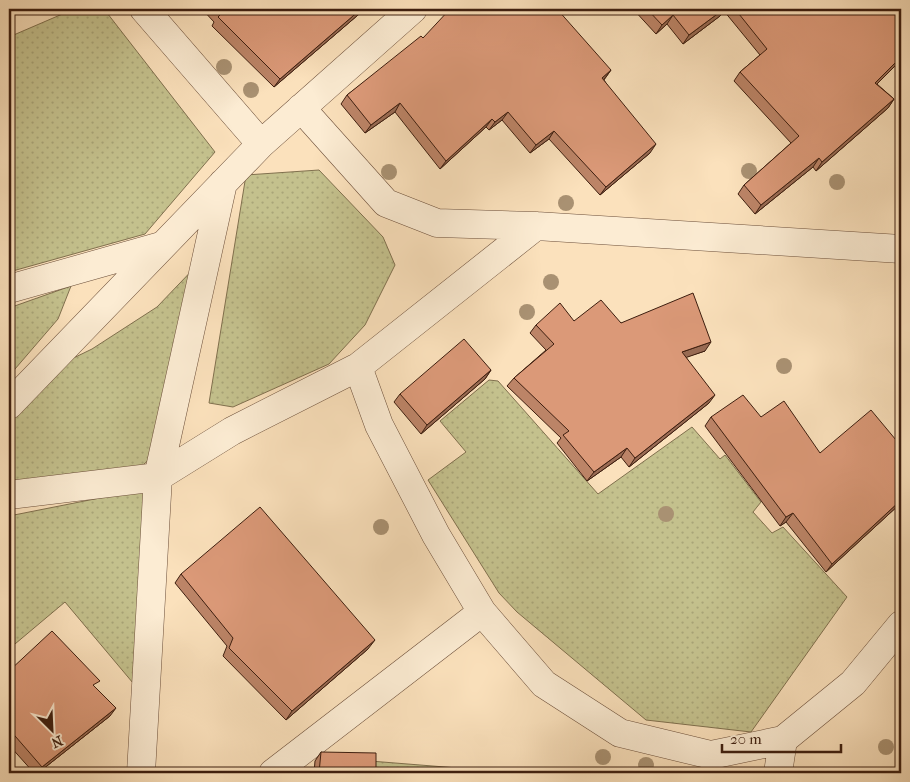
<svg xmlns="http://www.w3.org/2000/svg" width="910" height="782" viewBox="0 0 910 782" font-family="'IM FELL French Canon',serif">
  <style>
    .grass { fill: url(#grass-dots); stroke: #80704e }
    .lines { fill: none; stroke-linecap: round; stroke-linejoin: round }
    .minor-casing { stroke: #6c4f3a; stroke-width: 29 }
    .minor { stroke: #fcecd3; stroke-width: 28 }
    .tree { fill: #a99172 }
    .wall { fill: #bc8467; stroke: #3d1e0f }
    .shaded-wall { fill: #996b54; stroke: #3d1e0f }
    .building { fill: #db9978; stroke: #3d1e0f }
  </style>
  <defs>
    <pattern id="grass-dots" width="8" height="8" patternUnits="userSpaceOnUse" patternTransform="scale(1.25)"><rect width="8" height="8" fill="#c4c18d"/><path d="M2 2h.1M6 6h.1" fill="none" stroke="#a9a578" stroke-width="1.8" stroke-linecap="round"/></pattern>
  </defs>
  <rect width="100%" height="100%" fill="#fbe1bc"/>
  <filter id="stains"><feTurbulence type="fractalNoise" baseFrequency=".004" numOctaves="4"/><feColorMatrix values="0 0 0 0 .2 0 0 0 0 .09 0 0 0 0 .02 0 0 0 .5 -.17"/></filter>
  <radialGradient id="worn" r=".72"><stop offset=".6" stop-color="#630" stop-opacity="0"/><stop offset="1" stop-color="#630" stop-opacity=".3"/></radialGradient>
  <path class="grass" d="M74,9H104L215,152L145,234L9,272V37Z
    M319,170L383,237L395,265L365,325L329,364L233,407L209,403L246,175Z
    M201,261L151,458L137,470L9,487V413L57,366L92,349L157,307Z
    M71,286L58,319L9,376V308Z
    M489,380L498,381L598,494L692,427L720,459L725,455L761,502L753,512L772,533L783,527L847,597L751,732L646,720L517,612L499,593L428,480L466,452L440,421Z
    M145,489L133,683L65,602L9,649V516Z
    M370,761L520,773H370Z"/>
  <g class="lines">
    <g class="minor-casing">
      <path id="minor" d="M144,9L261,144
        M301,108L386,203L437,223L536,226L901,249
        M9,289L161,246
        M358,367L379,425L436,535L482,612L544,684L620,733L711,755L783,740L853,683L901,625
        M9,405L261,144L413,9
        M9,495L158,477L223,183
        M141,773L158,477L232,431L358,367L536,226
        M273,773L482,612
        M778,773L783,740"/>
    </g>
    <use href="#minor" class="minor"/>
  </g>
  <g class="tree">
    <circle cx="224" cy="67" r="8"/>
    <circle cx="251" cy="90" r="8"/>
    <circle cx="749" cy="171" r="8"/>
    <circle cx="389" cy="172" r="8"/>
    <circle cx="837" cy="182" r="8"/>
    <circle cx="566" cy="203" r="8"/>
    <circle cx="551" cy="282" r="8"/>
    <circle cx="527" cy="312" r="8"/>
    <circle cx="784" cy="366" r="8"/>
    <circle cx="666" cy="514" r="8"/>
    <circle cx="381" cy="527" r="8"/>
    <circle cx="886" cy="747" r="8"/>
    <circle cx="603" cy="757" r="8"/>
    <circle cx="646" cy="765" r="8"/>
  </g>
  <path class="wall" d="M202,9H365L274,87L212,26L214,22Z
    M633,9H901V60L877,84L894,99L888,108L816,171L813,167L755,214L738,194L744,185L791,143L734,81L740,72L760,55L724,11L720,16L683,44L667,24L656,34Z
    M423,38L611,70L604,80L650,153L600,195L549,139L530,153L502,120L489,130L486,127L440,169L395,112L365,133L341,104L347,95Z
    M574,321L621,323L705,351L686,357L709,403L629,467L621,457L587,481L557,443L561,438L507,386L514,378L546,350L530,333L536,325Z
    M491,370L485,379L421,434L394,402L400,394Z
    M711,417H761L820,453L901,446V503L826,572L786,522L780,526L705,426Z
    M181,574L368,649L286,720L223,656L227,646L175,583Z
    M9,671L96,688L110,716L38,773H34L9,745Z
    M321,752L376,773H314L315,761Z"/>
  <path class="shaded-wall" d="M361,9H365L274,87L280,79Z
    M724,9H725L720,16L683,44L689,35Z
    M673,15L667,24L656,34L662,25Z
    M901,57V60L869,92L875,83Z
    M611,70L605,78L596,86L602,78Z
    M894,99L888,108L816,171L822,162Z
    M400,103L395,112L365,133L371,125Z
    M508,112L502,120L489,130L495,122Z
    M492,119L486,127L440,169L446,161Z
    M554,131L549,139L530,153L536,145Z
    M656,144L650,153L600,195L606,187Z
    M819,158L813,167L755,214L761,205Z
    M711,342L705,351L676,361L682,352Z
    M491,370L485,379L421,434L427,425Z
    M715,395L709,403L629,467L635,458Z
    M627,448L621,457L587,481L594,472Z
    M901,500V503L826,572L832,564Z
    M793,513L786,522L780,526L786,517Z
    M375,640L368,649L286,720L292,711Z
    M116,708L110,716L38,773H37L42,767Z"/>
  <path class="building" d="M216,9H361L280,79L218,17L221,14Z
    M450,9H557L611,70L602,78L656,144L606,187L554,131L536,145L508,112L495,122L492,119L446,161L400,103L371,125L347,95L421,36L423,38Z
    M647,9H724L689,35L673,15L662,25Z
    M735,9H901V57L875,83L894,99L822,162L819,158L761,205L744,185L799,136L740,72L767,49Z
    M693,293L711,342L682,352L715,395L635,458L627,448L594,472L563,435L569,431L514,378L554,344L536,325L560,303L574,321L601,300L621,323Z
    M464,339L491,370L427,425L400,394Z
    M743,395L761,417L784,401L820,453L871,410L901,446V500L832,564L793,513L786,517L711,417Z
    M260,507L375,640L292,711L229,648L233,638L181,574Z
    M52,631L100,681L93,685L116,708L42,767L9,729V671Z
    M321,752L376,753V773H319Z"/>
  <rect width="910" height="782" fill="none" stroke="#fbe1bc" stroke-width="30"/>
  <rect x="10" y="10" width="890" height="762" fill="none" stroke="#3d1e0f" stroke-width="2.5"/>
  <rect x="15" y="15" width="880" height="752" fill="none" stroke="#3d1e0f"/>
  <g transform="translate(52 730) rotate(156)" stroke="#fcecd3" stroke-width="4" paint-order="stroke">
  <path d="M0-4L9 19L0 12L-9 19Z" fill="#3d1e0f"/>
  <text y="-8" font-size="14" font-weight="bold" text-anchor="middle" fill="#3d1e0f">N</text>
  </g>
  <path d="M722 744v8h119v-8" fill="none" stroke="#3d1e0f" stroke-width="2.5"/>
  <text x="730" y="744" font-size="15" fill="#3d1e0f" stroke="#fcecd3" stroke-width="4" paint-order="stroke">20 m</text>
  <rect width="100%" height="100%" filter="url(#stains)"/>
  <rect width="100%" height="100%" fill="url(#worn)"/>
</svg>
